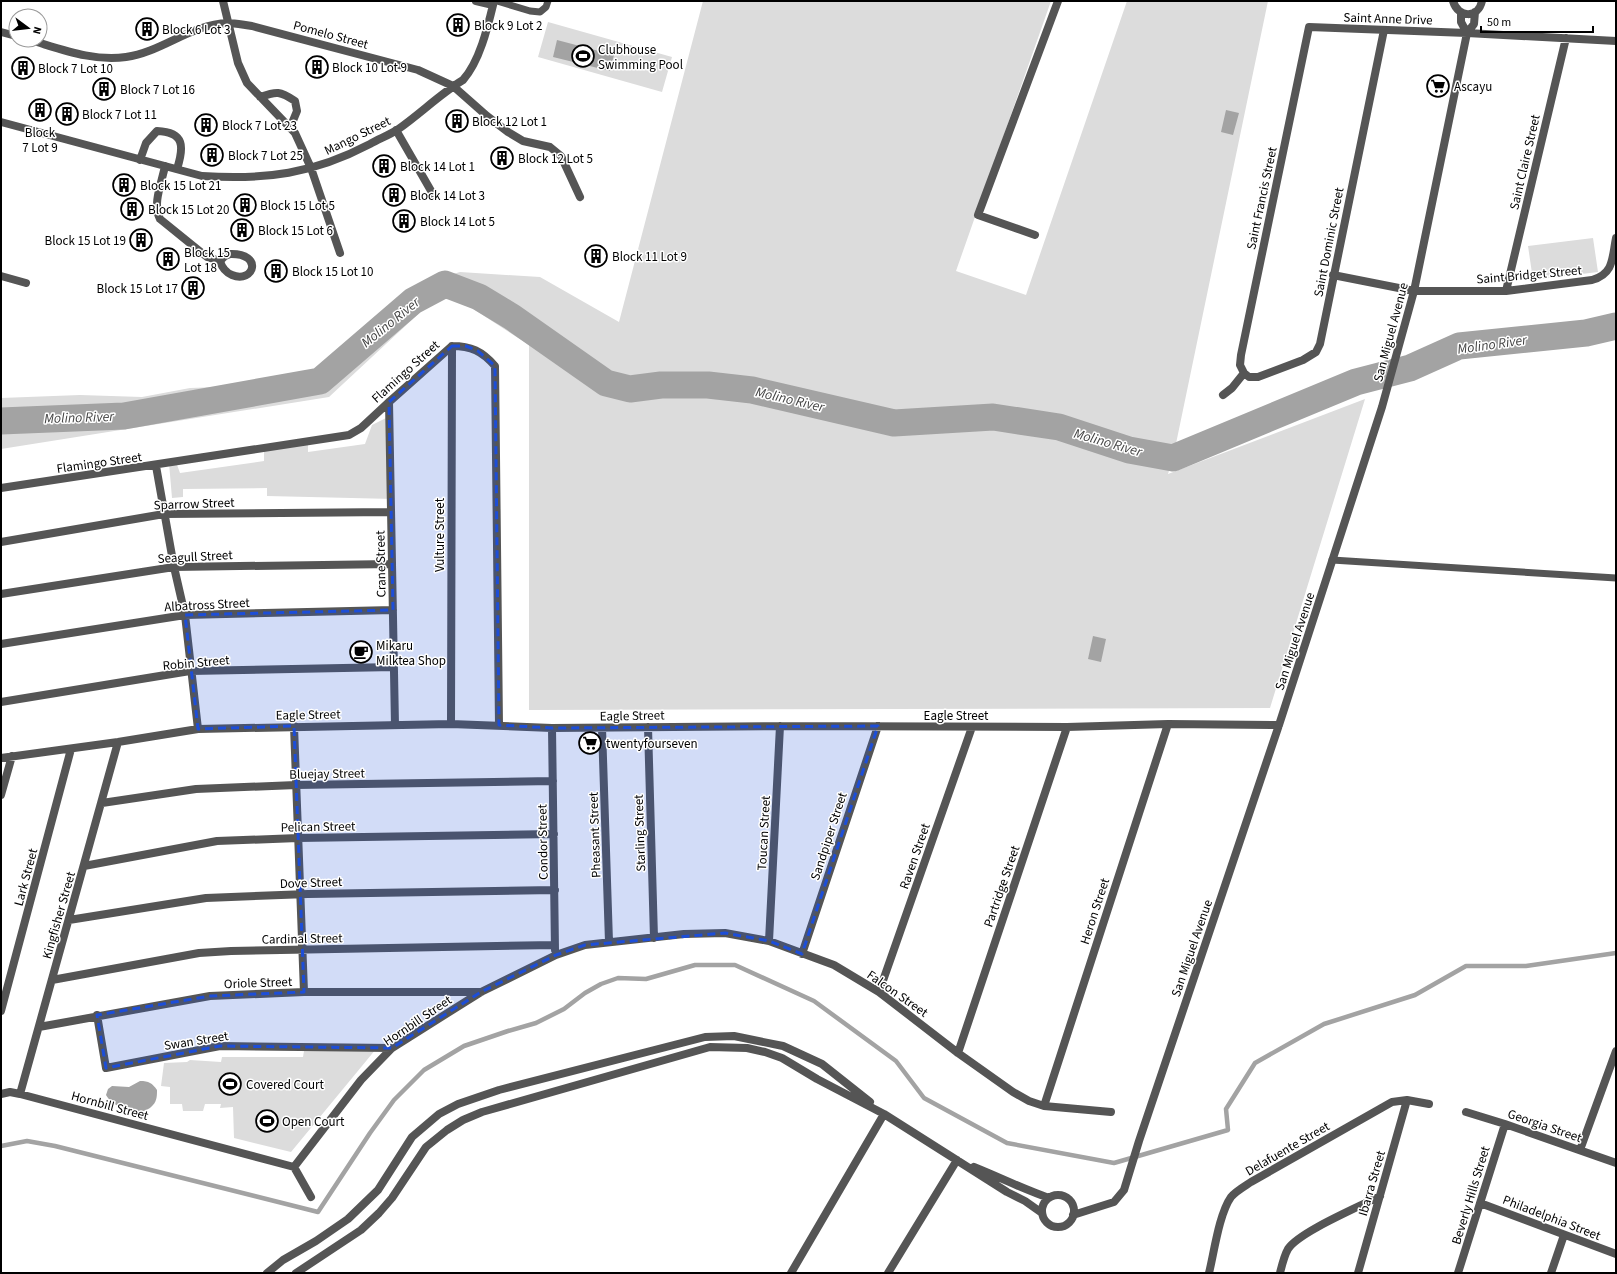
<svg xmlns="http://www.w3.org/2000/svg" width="1617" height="1274" viewBox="0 0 1617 1274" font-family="'Source Sans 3',sans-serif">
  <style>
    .green { fill: #dcdcdc }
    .water { fill: #a3a3a3 }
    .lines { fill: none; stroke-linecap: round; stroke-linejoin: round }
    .stream { stroke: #a3a3a3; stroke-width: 4.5 }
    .river { stroke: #a3a3a3; stroke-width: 27 }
    .service { stroke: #555; stroke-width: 7 }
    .minor { stroke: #555; stroke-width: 8 }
    .marked { fill: #1d4ed8; fill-opacity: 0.2; stroke: #1d4ed8; stroke-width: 3; stroke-dasharray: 8 5; stroke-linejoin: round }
    .labels { text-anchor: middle; stroke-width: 3; stroke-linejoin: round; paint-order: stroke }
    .street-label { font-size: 13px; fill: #000; stroke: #fff }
    .poi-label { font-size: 13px; fill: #000; stroke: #fff; text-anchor: start }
    .water-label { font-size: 14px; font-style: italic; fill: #444; stroke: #fff }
  </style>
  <rect width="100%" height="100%" fill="#fff"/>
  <path class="green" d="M703,1H1051L956,271L1026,295L1127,1H1268L1173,458L1168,474L1365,399L1270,708L529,710V345L444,290L329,397L1,449V398L80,395L142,397L190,388L246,386L311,370L329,367L377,322L411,294L436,279L460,272L540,277L619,322Z
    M548,22L672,57L662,92L538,57Z
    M1593,238L1598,272L1533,280L1528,246Z
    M390,416L394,499L267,496V488L183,489V497L172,498L169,463L176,462L180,473L264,461V450L308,442V452L365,444L372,425Z
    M376,1049L291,1152L234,1138L233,1107L220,1108L221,1104H205L203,1111H183L182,1104H170V1087L161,1086L164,1063L187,1062L190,1060L221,1062L222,1057H303L304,1051Z"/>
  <path class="water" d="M557,40L614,55L610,71L553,57Z
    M1226,110L1239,113L1233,135L1221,132Z
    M1093,636L1106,639L1101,662L1088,659Z
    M140,1081C149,1081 152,1083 157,1090C157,1095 157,1101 153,1105C142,1119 113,1108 106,1095L108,1089L112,1086L129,1087Z"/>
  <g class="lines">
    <path class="stream" d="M1,1146L27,1141L55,1146L318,1212L370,1133L394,1100L424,1070L464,1046L508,1031L536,1023L564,1009L585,993L601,984L618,978L646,979L695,965H735L814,1001L896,1061L924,1098L1007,1143L1114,1163L1228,1130L1226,1109L1255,1063L1324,1024L1415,995L1466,966H1526L1616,953"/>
    <path class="river" d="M1,421L124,416L320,381L413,301L445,284L479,297L512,317L606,383L630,389L661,385H708L752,390L894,423L993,417L1059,427L1129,450L1173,458L1356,382L1410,368L1459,346L1586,333L1616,326"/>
    <path class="service" d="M497,1L530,11L540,12L546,7L548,1
      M1332,560L1616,578"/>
    <path class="minor" d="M223,1L238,63L247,83L295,133L311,168L340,253
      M476,1L493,5
      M1453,1C1458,18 1478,19 1482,1
      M1461,13V22L1467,33
      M1,32L16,36
      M30,40C61,49 94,62 126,57C162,52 191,24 228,23C235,23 244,25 252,26L418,70L453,86L487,116L508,132L523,141L550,147L561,156L580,197
      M260,97C277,91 280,91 295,101L297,111L290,128
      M1,122L202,176C266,180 313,174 370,144C379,139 389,135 397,130C420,114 440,94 463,80C480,61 488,26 494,1
      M396,130L434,196
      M140,160L146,143L157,131C185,132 184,147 177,169
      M165,166C162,182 152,204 160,219L207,257L220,261
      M1035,235L978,215L1058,1
      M230,254C264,253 254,284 232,275C225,272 222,268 220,261L225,256Z
      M1333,275L1414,291H1506L1592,280C1614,274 1612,258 1616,238
      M1,276L26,283
      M1506,291L1566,38
      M1244,373L1240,365L1241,355L1309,27L1467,33L1616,41
      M1244,373L1249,377H1258L1303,360L1316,352L1320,344L1384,30
      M1223,395L1232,388L1244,373
      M389,402L395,725
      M156,466L174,567L185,615L198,729
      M1,488L349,435L361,428L389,402L452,346C471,346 482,351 495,366L499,725
      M1,542L164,514L391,512
      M1,594L174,567L392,564
      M1,644L185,615L393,610
      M1,702L190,671L394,667
      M451,724L452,346
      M294,726L304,992
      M648,727L654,938
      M552,728L555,950
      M602,728L609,942
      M1,758L118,742L198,729L451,724L552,728L780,726L1067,727L1168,724L1279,725
      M1,795L12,756
      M102,803L196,789L296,785L553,781
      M84,866L217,841L298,838L554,834
      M69,920L206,898L308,894L555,890
      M769,941L780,726
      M802,954L878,726
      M52,980L199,953L231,951L555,945
      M879,992L972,727
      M1,1011L71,749
      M97,1015L106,1068L220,1046L392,1048
      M39,1027L210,996L304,992H481
      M958,1053L1067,727
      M1,1094L10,1092L20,1094L294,1167L361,1080L392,1048L481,992L556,955L585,945L684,934L725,933L769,941L834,965L879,992L958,1053L1013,1092L1029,1101L1044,1106L1111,1112
      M20,1094L118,742
      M1044,1106L1168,724
      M1466,1112L1505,1124L1616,1163
      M1580,1150L1616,1051
      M294,1167L311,1197
      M974,1167C999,1177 1023,1189 1049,1198
      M1042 1211a16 16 0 1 1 32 0a16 16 0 1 1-32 0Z
      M1480,1203L1616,1254
      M1073,1215L1114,1202L1124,1190L1139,1141L1279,725L1382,407L1414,291L1467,33L1474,24L1475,12
      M267,1273L283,1260L316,1241L348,1219L378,1190L412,1137L439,1114L458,1104L499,1090L705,1037L734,1036L783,1046L822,1064L870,1102
      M296,1273L361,1230L379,1213L392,1198L426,1147L447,1130L463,1120L482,1112L710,1047L747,1048L765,1052L782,1058L817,1079L884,1114L1007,1192L1025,1201L1042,1213
      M791,1273L884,1114
      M888,1273L957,1160
      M1209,1273C1214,1253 1219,1214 1231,1197C1236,1191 1245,1186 1251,1182L1392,1102L1407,1100L1429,1104
      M1280,1273C1282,1265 1284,1256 1288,1249C1299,1232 1359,1207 1380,1196
      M1358,1273L1407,1100
      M1458,1273L1505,1124
      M1551,1273L1564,1235"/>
  </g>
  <path class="marked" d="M452,346H466L478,351L495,366L499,725L552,728L878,726L802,954L769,941L725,933L585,945L556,955L481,992L392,1048L220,1046L106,1068L97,1015L210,996L304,992L294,726L198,729L185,615L393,610L389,402Z"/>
  <defs>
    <g id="building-ring" transform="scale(1.15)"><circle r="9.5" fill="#fff" stroke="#000" stroke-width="1.5"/><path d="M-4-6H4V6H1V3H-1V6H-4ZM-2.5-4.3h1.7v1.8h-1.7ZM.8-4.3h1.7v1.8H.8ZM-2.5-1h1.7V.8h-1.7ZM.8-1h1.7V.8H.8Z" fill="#000"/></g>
    <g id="stadium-ring" transform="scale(1.15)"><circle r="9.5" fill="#fff" stroke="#000" stroke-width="1.5"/><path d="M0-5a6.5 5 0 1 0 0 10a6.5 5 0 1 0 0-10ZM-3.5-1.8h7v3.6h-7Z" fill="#000"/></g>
    <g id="supermarket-ring" transform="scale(1.15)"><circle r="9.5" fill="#fff" stroke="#000" stroke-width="1.5"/><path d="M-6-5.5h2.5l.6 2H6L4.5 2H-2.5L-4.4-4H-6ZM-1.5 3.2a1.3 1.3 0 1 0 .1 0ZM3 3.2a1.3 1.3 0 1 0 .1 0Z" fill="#000"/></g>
    <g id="cafe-ring" transform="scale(1.15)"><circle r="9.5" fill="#fff" stroke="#000" stroke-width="1.5"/><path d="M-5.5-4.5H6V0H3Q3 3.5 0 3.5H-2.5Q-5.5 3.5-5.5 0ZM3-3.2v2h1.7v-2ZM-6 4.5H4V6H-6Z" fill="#000"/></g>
  </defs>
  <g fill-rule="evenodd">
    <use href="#building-ring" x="458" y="25"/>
    <use href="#building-ring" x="147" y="29"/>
    <use href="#stadium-ring" x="583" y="56"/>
    <use href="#building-ring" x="317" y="67"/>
    <use href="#building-ring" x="23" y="68"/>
    <use href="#supermarket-ring" x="1438" y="86"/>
    <use href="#building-ring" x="104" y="89"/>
    <use href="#building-ring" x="40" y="110"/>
    <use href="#building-ring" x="67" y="114"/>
    <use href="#building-ring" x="457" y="121"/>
    <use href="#building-ring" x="206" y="125"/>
    <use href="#building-ring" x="212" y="155"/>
    <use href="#building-ring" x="502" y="158"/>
    <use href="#building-ring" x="384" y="166"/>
    <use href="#building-ring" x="124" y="185"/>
    <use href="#building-ring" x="394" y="195"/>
    <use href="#building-ring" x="245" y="205"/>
    <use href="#building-ring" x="132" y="209"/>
    <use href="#building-ring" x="404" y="221"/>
    <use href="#building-ring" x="242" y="230"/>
    <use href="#building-ring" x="141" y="240"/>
    <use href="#building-ring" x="596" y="256"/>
    <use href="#building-ring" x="168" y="259"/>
    <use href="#building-ring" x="276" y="271"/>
    <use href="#building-ring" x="193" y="288"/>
    <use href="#cafe-ring" x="361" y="652"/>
    <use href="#supermarket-ring" x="590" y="743"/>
    <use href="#stadium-ring" x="230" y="1084"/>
    <use href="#stadium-ring" x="267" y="1121"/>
  </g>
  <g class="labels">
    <g class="street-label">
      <text transform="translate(1388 18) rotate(2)" y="5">Saint Anne Drive</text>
      <text transform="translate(331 34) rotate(15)" y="5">Pomelo Street</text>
      <text transform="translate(357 135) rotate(-26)" y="5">Mango Street</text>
      <text transform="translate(1524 162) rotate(-77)" y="5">Saint Claire Street</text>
      <text transform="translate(1261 198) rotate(-78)" y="5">Saint Francis Street</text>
      <text transform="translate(1328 242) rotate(-79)" y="5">Saint Dominic Street</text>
      <text transform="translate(1529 274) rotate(-5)" y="5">Saint Bridget Street</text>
      <text transform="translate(1390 332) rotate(-75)" y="5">San Miguel Avenue</text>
      <text transform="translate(405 371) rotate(-42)" y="5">Flamingo Street</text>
      <text transform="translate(99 462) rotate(-8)" y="5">Flamingo Street</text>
      <text transform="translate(194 503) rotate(-2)" y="5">Sparrow Street</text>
      <text transform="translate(439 535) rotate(-90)" y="5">Vulture Street</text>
      <text transform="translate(195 556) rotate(-3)" y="5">Seagull Street</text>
      <text transform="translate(380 564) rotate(-91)" y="5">Crane Street</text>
      <text transform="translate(207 604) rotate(-3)" y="5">Albatross Street</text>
      <text transform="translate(1294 641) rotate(-72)" y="5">San Miguel Avenue</text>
      <text transform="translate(196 662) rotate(-5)" y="5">Robin Street</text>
      <text transform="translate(308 714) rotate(-1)" y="5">Eagle Street</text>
      <text transform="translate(632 715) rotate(-1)" y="5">Eagle Street</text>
      <text x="956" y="720">Eagle Street</text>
      <text transform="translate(327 773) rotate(-1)" y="5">Bluejay Street</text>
      <text transform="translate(318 826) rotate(-1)" y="5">Pelican Street</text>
      <text transform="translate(639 833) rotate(-92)" y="5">Starling Street</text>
      <text transform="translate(763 833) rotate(-87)" y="5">Toucan Street</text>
      <text transform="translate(594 835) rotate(-92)" y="5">Pheasant Street</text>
      <text transform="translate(828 836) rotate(-72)" y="5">Sandpiper Street</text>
      <text transform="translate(542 842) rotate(-91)" y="5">Condor Street</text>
      <text transform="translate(914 856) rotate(-71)" y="5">Raven Street</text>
      <text transform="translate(25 877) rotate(-75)" y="5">Lark Street</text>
      <text transform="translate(311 882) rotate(-2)" y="5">Dove Street</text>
      <text transform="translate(1001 886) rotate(-71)" y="5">Partridge Street</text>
      <text transform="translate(1094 911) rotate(-72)" y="5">Heron Street</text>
      <text transform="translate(58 915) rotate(-74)" y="5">Kingfisher Street</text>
      <text transform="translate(302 938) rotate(-1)" y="5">Cardinal Street</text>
      <text transform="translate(1191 948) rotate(-71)" y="5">San Miguel Avenue</text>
      <text transform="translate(258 982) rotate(-2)" y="5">Oriole Street</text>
      <text transform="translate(898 993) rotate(35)" y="5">Falcon Street</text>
      <text transform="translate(417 1020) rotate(-34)" y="5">Hornbill Street</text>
      <text transform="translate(196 1040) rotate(-9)" y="5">Swan Street</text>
      <text transform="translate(110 1105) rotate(15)" y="5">Hornbill Street</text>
      <text transform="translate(1545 1125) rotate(19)" y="5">Georgia Street</text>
      <text transform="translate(1287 1148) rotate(-30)" y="5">Delafuente Street</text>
      <text transform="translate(1371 1183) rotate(-74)" y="5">Ibarra Street</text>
      <text transform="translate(1470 1195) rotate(-73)" y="5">Beverly Hills Street</text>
      <text transform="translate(1552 1217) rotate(21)" y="5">Philadelphia Street</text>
    </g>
    <g class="poi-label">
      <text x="474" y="30">Block 9 Lot 2</text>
      <text x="162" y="34">Block 6 Lot 3</text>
      <text x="598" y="54">Clubhouse<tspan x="598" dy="15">Swimming Pool</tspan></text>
      <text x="332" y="72">Block 10 Lot 9</text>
      <text x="38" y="73">Block 7 Lot 10</text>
      <text x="1454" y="91">Ascayu</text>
      <text x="120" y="94">Block 7 Lot 16</text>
      <text x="82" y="119">Block 7 Lot 11</text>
      <text x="472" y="126">Block 12 Lot 1</text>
      <text x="222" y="130">Block 7 Lot 23</text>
      <text x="40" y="137" text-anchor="middle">Block<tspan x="40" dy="15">7 Lot 9</tspan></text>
      <text x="228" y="160">Block 7 Lot 25</text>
      <text x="518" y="163">Block 12 Lot 5</text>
      <text x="400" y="171">Block 14 Lot 1</text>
      <text x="140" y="190">Block 15 Lot 21</text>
      <text x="410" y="200">Block 14 Lot 3</text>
      <text x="260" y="210">Block 15 Lot 5</text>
      <text x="148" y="214">Block 15 Lot 20</text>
      <text x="420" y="226">Block 14 Lot 5</text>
      <text x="258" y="235">Block 15 Lot 6</text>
      <text x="126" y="245" text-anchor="end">Block 15 Lot 19</text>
      <text x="184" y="257">Block 15<tspan x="184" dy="15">Lot 18</tspan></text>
      <text x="612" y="261">Block 11 Lot 9</text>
      <text x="292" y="276">Block 15 Lot 10</text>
      <text x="178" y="293" text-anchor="end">Block 15 Lot 17</text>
      <text x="376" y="650">Mikaru<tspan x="376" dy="15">Milktea Shop</tspan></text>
      <text x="606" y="748">twentyfourseven</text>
      <text x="246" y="1089">Covered Court</text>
      <text x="282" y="1126">Open Court</text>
    </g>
    <g class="water-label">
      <text transform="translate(390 322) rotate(-39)" y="5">Molino River</text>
      <text transform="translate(1492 344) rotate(-8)" y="5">Molino River</text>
      <text transform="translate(790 399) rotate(13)" y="5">Molino River</text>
      <text transform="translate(79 417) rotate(-2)" y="5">Molino River</text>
      <text transform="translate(1108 442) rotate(16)" y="5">Molino River</text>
    </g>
  </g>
  <rect width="1617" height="1274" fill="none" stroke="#000000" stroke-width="4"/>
  <g transform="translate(28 28) rotate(105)"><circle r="19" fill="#ffffff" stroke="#999999"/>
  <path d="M0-3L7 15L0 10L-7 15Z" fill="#000000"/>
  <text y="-6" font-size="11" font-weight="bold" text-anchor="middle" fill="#000000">N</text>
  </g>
  <path d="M1481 26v6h112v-6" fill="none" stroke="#000000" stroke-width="2"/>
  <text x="1487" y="26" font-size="12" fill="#000000" stroke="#ffffff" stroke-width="3" paint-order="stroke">50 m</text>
</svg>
